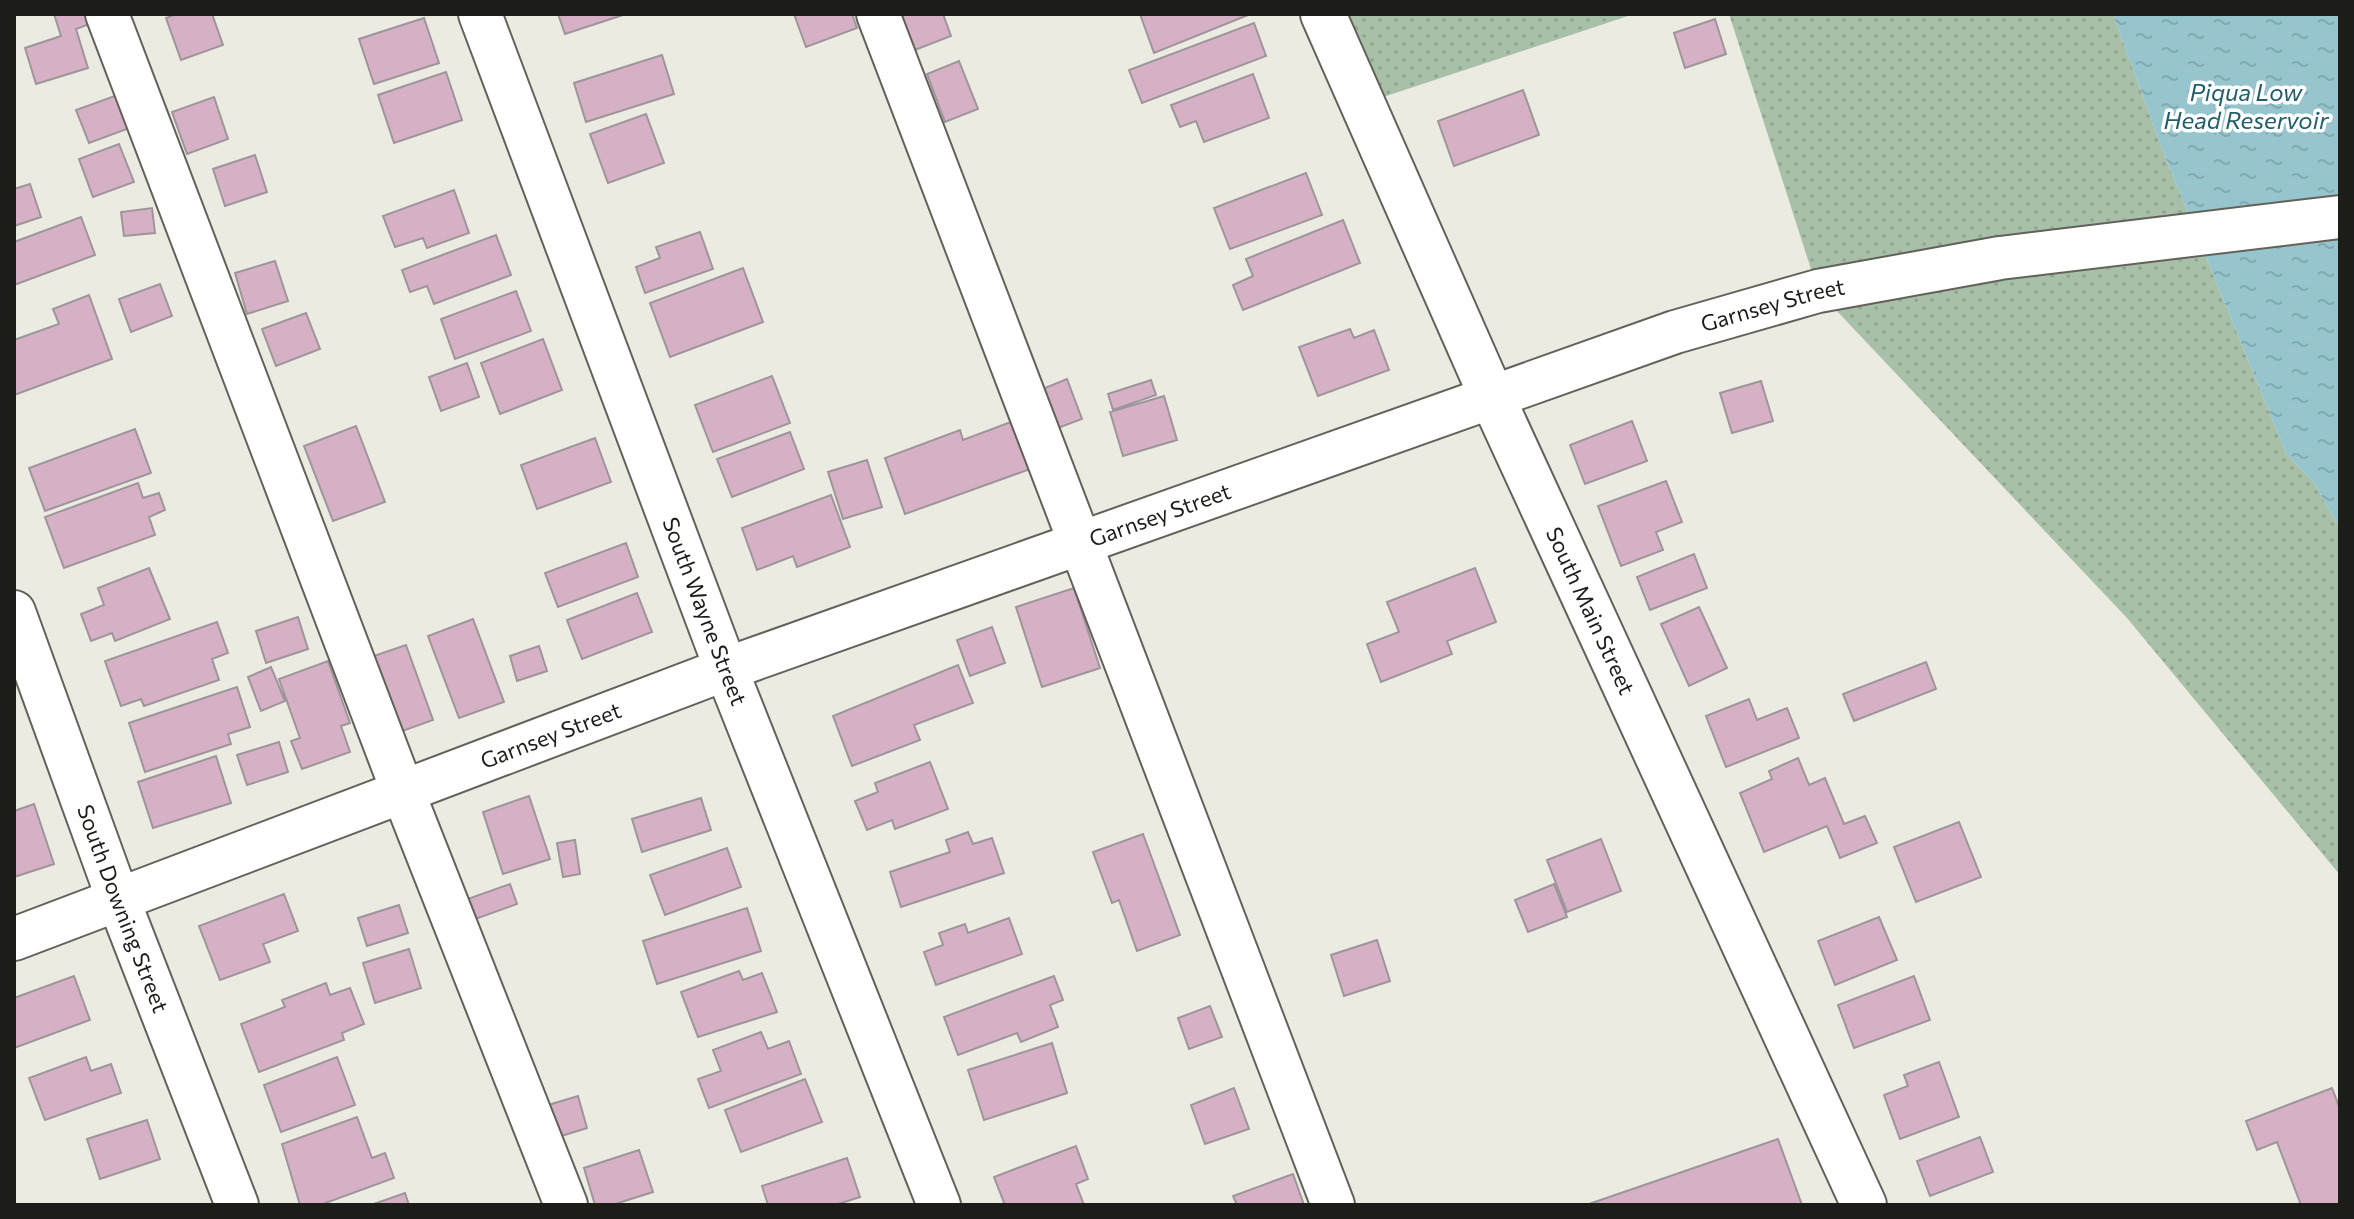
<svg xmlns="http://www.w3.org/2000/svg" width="2354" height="1219" viewBox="0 0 2354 1219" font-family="Commissioner,sans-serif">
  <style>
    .grass { fill: url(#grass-dots) }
    .water { fill: url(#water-ripples) }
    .building { fill: #d6b1c6; stroke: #9e959a; stroke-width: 2 }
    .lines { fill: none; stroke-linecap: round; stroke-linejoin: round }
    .minor-casing { stroke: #63625a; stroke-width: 46 }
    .major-casing { stroke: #63625a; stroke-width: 48 }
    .minor { stroke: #fff; stroke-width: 42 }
    .major { stroke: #fff; stroke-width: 44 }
    .labels { text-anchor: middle; stroke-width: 7; stroke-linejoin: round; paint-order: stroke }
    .street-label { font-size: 22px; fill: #1c1c19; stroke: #fff }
    .water-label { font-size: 24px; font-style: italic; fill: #205e69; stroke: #fff }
  </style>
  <defs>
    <pattern id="grass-dots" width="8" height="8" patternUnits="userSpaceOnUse" patternTransform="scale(2)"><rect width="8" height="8" fill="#a8c0a7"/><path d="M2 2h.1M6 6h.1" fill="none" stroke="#90a48f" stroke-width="1.8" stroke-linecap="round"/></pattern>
    <pattern id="water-ripples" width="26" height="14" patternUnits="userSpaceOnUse" patternTransform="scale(2)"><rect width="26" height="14" fill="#97c5ce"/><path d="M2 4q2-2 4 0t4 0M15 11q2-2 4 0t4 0" fill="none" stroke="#82a9b0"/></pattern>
  </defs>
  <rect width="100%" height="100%" fill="#ecebe2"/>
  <path class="grass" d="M1323,14H1634L1362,104Z
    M1729,14H2113L2164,154L2286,453L2315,484L2340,529V875L2127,618L1818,291Z"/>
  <path class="water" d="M2113,14H2340V529L2315,484L2286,453L2164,154Z"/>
  <path class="building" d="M54,14H92L95,22L76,29L88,68L36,84L25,48L61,36Z
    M176,14H212L223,45L181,60L166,18Z
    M558,14H626L565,34Z
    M794,14H852L857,28L806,47Z
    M901,14H943L951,36L915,50Z
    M1140,14H1248V15L1154,53Z
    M424,18L439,63L374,84L359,39Z
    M1715,19L1726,54L1685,68L1674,33Z
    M1254,23L1266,56L1142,103L1129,70Z
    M662,55L674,94L586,122L574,83Z
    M959,61L978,109L945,122L927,74Z
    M446,72L462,120L394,143L378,95Z
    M1253,74L1269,118L1204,142L1196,121L1180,127L1171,105Z
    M1523,90L1539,135L1454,166L1438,121Z
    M123,93L135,126L89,143L76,110Z
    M214,97L228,139L187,154L172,112Z
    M646,114L664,163L608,183L590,134Z
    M119,144L134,182L93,197L79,159Z
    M255,155L267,192L225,206L213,169Z
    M1306,173L1322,215L1230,249L1214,208Z
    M30,184L41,217L14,226V189Z
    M454,190L469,233L427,248L423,238L395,247L383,216Z
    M152,208L155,233L124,236L121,212Z
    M81,217L95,255L14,285V242Z
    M1343,220L1360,263L1243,310L1233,285L1253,276L1246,259Z
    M700,232L713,269L645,293L636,267L660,258L656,247Z
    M496,235L511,275L434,304L427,286L410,292L402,270Z
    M275,261L288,301L247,314L235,273Z
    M743,268L763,322L670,357L650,303Z
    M160,284L172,316L131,332L119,299Z
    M516,291L531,331L455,359L441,319Z
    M89,295L112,359L14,395V340L59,324L53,309Z
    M306,313L320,349L276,366L262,329Z
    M1350,329L1354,338L1374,330L1389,370L1318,396L1299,347Z
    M543,339L562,390L500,414L481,363Z
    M467,363L479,397L441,411L429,377Z
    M772,376L790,423L713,452L695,405Z
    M1067,379L1082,419L1050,431L1035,392Z
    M1151,380L1156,395L1113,410L1108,394Z
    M1761,381L1773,421L1732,433L1720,393Z
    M1164,396L1177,440L1123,456L1110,412Z
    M1016,420L1033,468L905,514L885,458L960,430L963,440Z
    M1632,421L1647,461L1585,484L1570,445Z
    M356,426L385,502L333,521L304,446Z
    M135,429L151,473L45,511L29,468Z
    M790,432L804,469L732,497L717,459Z
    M595,438L611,482L537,509L521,465Z
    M867,460L882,507L843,519L828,472Z
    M1666,481L1682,522L1656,532L1663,550L1621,566L1598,506Z
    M138,483L143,498L159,493L165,510L149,517L155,535L64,568L45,517Z
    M831,495L850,547L797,567L793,556L757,570L742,528Z
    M626,543L638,577L558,607L545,573Z
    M1694,554L1707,588L1650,610L1637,577Z
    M149,568L170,619L115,641L112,633L91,641L81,614L104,605L98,588Z
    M1475,568L1496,622L1447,641L1452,654L1381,682L1367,644L1399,632L1387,602Z
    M1074,588L1100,668L1042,687L1016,607Z
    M637,593L652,632L582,659L567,620Z
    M1699,607L1727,668L1689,686L1661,624Z
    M298,617L308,649L266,663L256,631Z
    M473,619L504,702L459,718L428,636Z
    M217,622L228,653L212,659L219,680L144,706L141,699L121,706L105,661Z
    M992,627L1005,663L970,676L957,640Z
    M406,645L433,720L383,738L356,662Z
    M539,646L547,671L517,681L510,656Z
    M328,661L350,723L341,726L350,752L302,769L291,741L300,738L279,679Z
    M1926,662L1936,689L1854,721L1843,694Z
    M958,665L973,703L914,725L920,740L852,766L833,716Z
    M271,667L285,701L261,711L248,677Z
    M237,687L250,727L228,734L231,744L145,772L129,723Z
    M1749,699L1757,720L1787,708L1799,738L1726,767L1706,716Z
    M279,742L288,772L247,785L237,755Z
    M216,756L231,803L153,828L138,782Z
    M1798,758L1809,785L1825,778L1844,824L1865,816L1877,843L1840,858L1827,826L1764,852L1740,793L1772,779L1769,771Z
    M930,762L948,809L895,829L892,820L867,830L855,801L878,792L875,783Z
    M529,796L550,859L503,874L483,812Z
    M701,798L711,830L642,852L632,819Z
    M34,804L54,864L14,877V811Z
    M1959,822L1981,877L1916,902L1894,847Z
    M968,832L973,844L992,838L1004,873L901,907L890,872L950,852L946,840Z
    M1143,834L1180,935L1137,951L1119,900L1112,903L1093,852Z
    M1601,839L1621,891L1567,912L1547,860Z
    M575,840L580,874L563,877L557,843Z
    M727,848L741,887L665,915L650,875Z
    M510,884L517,904L467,922L459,902Z
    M1554,884L1567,917L1528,932L1515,900Z
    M284,894L298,931L263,944L270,962L220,980L199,926Z
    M399,905L408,933L367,946L358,918Z
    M747,908L761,951L657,984L643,941Z
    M1879,917L1897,960L1835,985L1818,941Z
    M1009,918L1022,954L936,985L924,952L943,945L939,933L965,924L968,933Z
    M1377,940L1390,981L1344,996L1331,955Z
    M409,949L421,988L375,1003L363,963Z
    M739,971L743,980L762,973L777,1012L698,1037L681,992Z
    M74,976L90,1020L14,1048V998Z
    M1054,976L1063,1000L1050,1005L1058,1027L1021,1042L1017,1033L958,1055L944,1017Z
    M1914,976L1930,1020L1854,1048L1838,1005Z
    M326,983L330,995L350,988L364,1024L342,1033L344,1040L259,1072L241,1024L285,1007L282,1000Z
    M1210,1006L1222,1037L1189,1049L1178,1018Z
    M761,1032L768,1049L789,1041L801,1074L709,1108L698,1079L721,1071L713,1050Z
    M1052,1043L1067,1093L984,1120L968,1070Z
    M86,1057L91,1071L111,1064L121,1093L45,1120L29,1078Z
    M337,1057L355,1105L281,1132L264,1085Z
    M1939,1062L1959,1117L1900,1139L1884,1095L1908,1086L1904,1075Z
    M805,1079L822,1122L741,1152L725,1110Z
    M1234,1088L1249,1129L1205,1144L1191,1105Z
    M2332,1088L2340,1109V1205H2301L2277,1142L2257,1150L2246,1121Z
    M578,1096L587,1128L555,1138L545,1106Z
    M357,1117L372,1158L385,1153L394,1178L320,1205H300L282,1144Z
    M147,1120L160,1159L100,1179L87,1139Z
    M1980,1137L1993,1172L1930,1196L1917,1161Z
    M1778,1139L1802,1205H1586Z
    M1076,1146L1088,1179L1076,1184L1084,1205H1005L994,1177Z
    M639,1150L653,1192L612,1205H595L584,1168Z
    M847,1158L860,1197L835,1205H768L762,1186Z
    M1293,1174L1304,1205H1237L1233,1196Z
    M405,1193L409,1205H371Z"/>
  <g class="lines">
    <g class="minor-casing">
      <g id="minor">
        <path d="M107,14L403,792L566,1205"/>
        <path id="s1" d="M480,14L726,669L939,1205"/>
        <path d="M878,14L1333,1205"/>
        <path id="s2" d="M14,612L118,899L237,1205"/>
        <path id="s3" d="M14,939L726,669L1675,332L1818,291L2000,258L2340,217"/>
      </g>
    </g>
    <g class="major-casing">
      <g id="major">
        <path id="s4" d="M1323,14L1492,397L1864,1205"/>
      </g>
    </g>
    <use href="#minor" class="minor"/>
    <use href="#major" class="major"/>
  </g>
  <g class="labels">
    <g class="street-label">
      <text dy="8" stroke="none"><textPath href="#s3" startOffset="1870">Garnsey Street</textPath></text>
      <text dy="8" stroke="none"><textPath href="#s3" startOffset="1222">Garnsey Street</textPath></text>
      <text dy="8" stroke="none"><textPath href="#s1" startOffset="638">South Wayne Street</textPath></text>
      <text dy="8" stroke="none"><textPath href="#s4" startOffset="654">South Main Street</textPath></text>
      <text dy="8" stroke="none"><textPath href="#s3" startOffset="574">Garnsey Street</textPath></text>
      <text dy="8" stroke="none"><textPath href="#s2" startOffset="316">South Downing Street</textPath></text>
    </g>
    <g class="water-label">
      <text x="2246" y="101">Piqua Low<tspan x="2246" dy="28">Head Reservoir</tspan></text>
    </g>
  </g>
  <rect width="2354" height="1219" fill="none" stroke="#1c1c19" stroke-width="32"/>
</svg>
